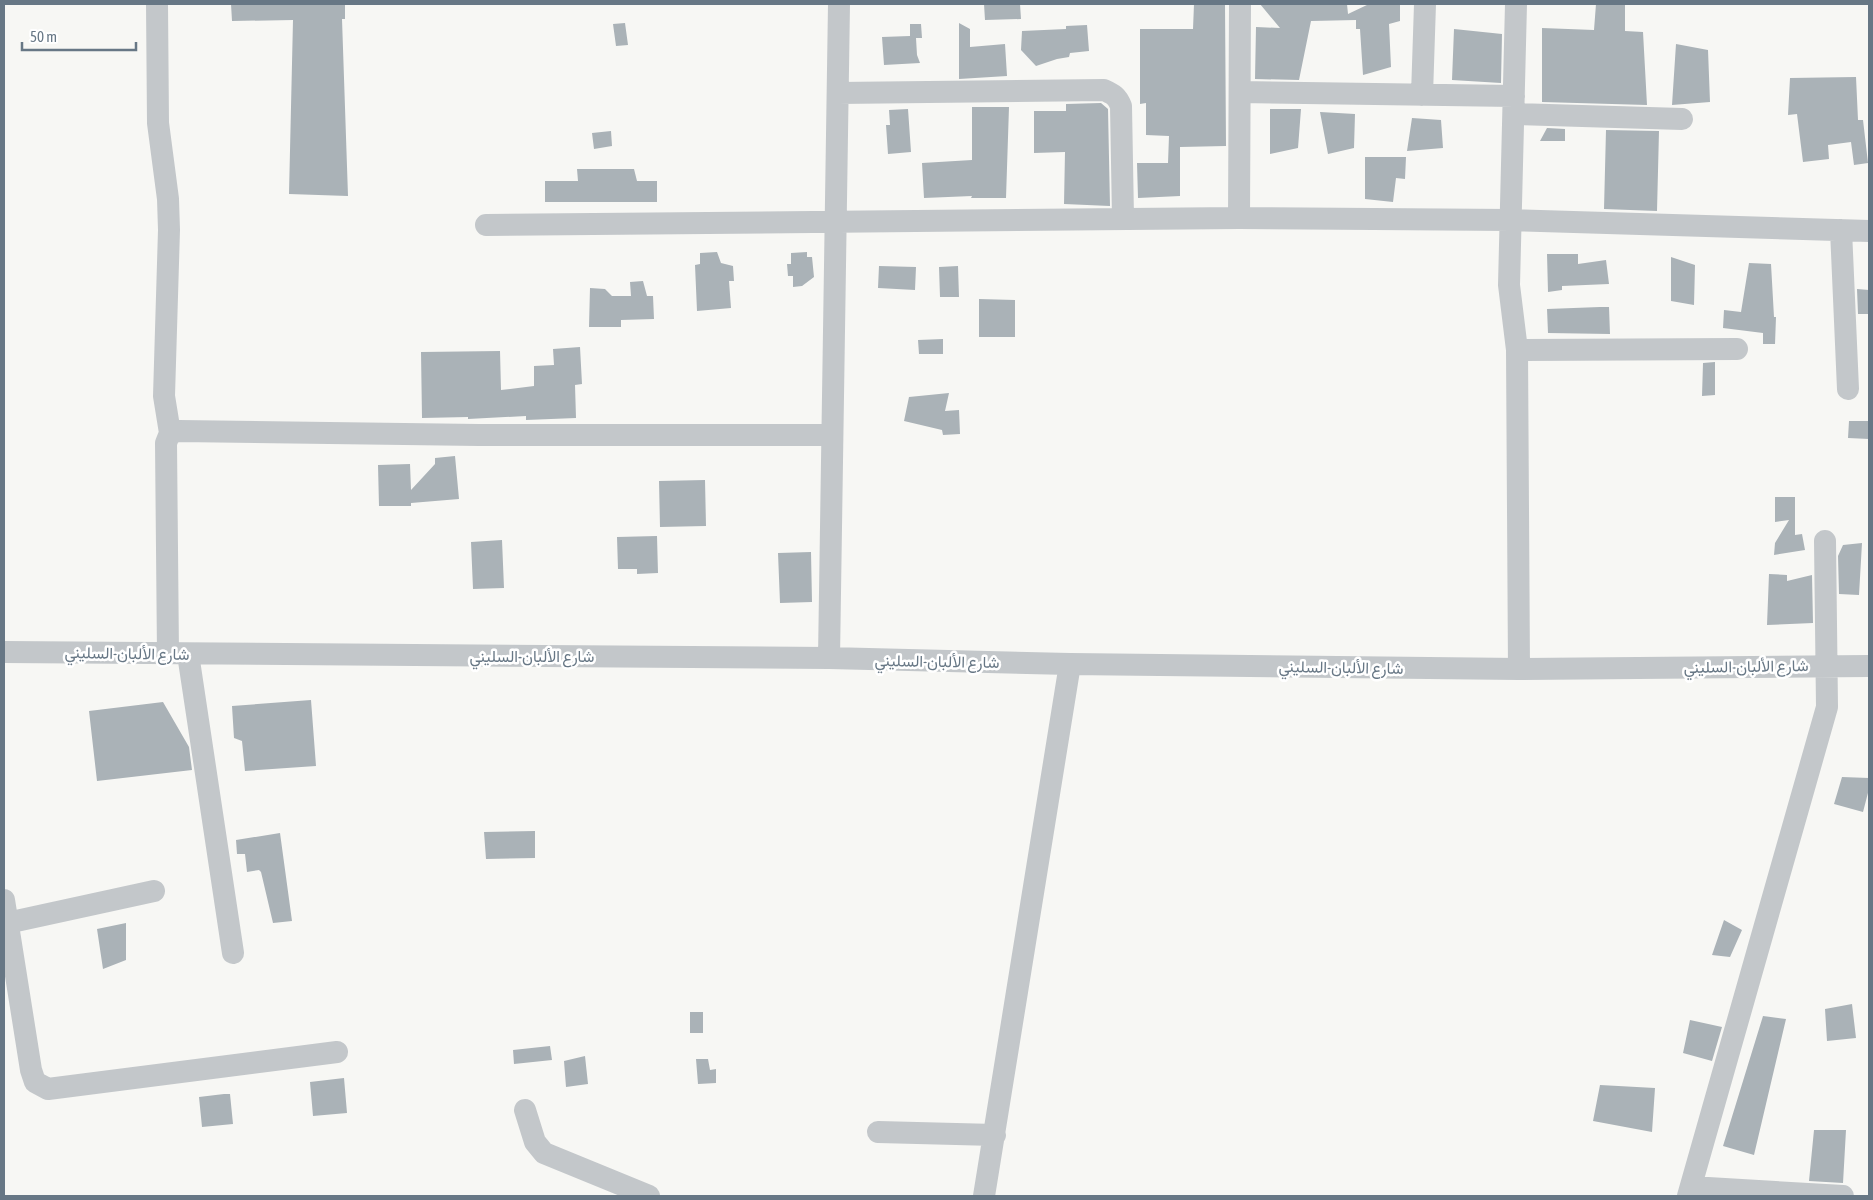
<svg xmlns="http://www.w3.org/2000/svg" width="1873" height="1200" viewBox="0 0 1873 1200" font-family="'Asap Condensed',Vazirmatn,sans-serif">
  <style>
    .building { fill: #aab2b7 }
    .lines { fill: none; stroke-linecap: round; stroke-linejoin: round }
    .minor { stroke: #c3c7ca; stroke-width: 22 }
    .labels { text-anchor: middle; stroke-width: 5; stroke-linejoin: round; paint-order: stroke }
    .street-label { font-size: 16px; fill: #677785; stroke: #fff }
  </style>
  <rect width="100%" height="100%" fill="#f7f7f4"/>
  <path class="building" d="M231,4H345V19H342L348,196L289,194L293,20L232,21Z
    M984,4H1020L1021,19L985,20Z
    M1194,4H1225L1226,146L1180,147V196L1138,198L1137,163H1168L1169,136L1146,135V103L1140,104V29H1193Z
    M1260,4H1347L1348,14L1369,4H1400V21L1389,24L1391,67L1363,75L1360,29H1356V20L1311,21L1299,80L1255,79L1256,27L1280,28Z
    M1596,4H1625V31L1643,32L1647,105L1542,102V28L1594,30Z
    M625,23L628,45L616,46L613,24Z
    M959,23L970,29V47L1005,44L1007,76L959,79Z
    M910,24H921L922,38H916L917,55L920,63L884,65L882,37L910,36Z
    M1087,25L1089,51L1070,53L1069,57L1057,59L1036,66L1021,50L1022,31L1066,29V26Z
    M1454,29L1502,34L1501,83L1452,80Z
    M1676,44L1708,50L1710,102L1672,105Z
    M1856,77L1858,120H1863L1868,163L1854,165L1851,142L1828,145L1829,159L1803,162L1797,114L1788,115L1790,78Z
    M1101,103L1108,109L1110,206L1064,204L1065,152L1034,153V111H1066V104Z
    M972,107H1009L1006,198H971L972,196L924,198L922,163L972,160Z
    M908,109L911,152L888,154L886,125H890L889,110Z
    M1270,109H1301L1298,148L1270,154Z
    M1320,112L1355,114L1354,148L1328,154Z
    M1412,118L1441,120L1443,148L1407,151Z
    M1547,128L1565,129V141H1540Z
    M1606,130L1659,131L1657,211L1604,209Z
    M611,131L612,146L594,149L592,133Z
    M1365,157H1406L1405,179L1396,178L1393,202L1365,199Z
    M577,169H634L637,181H657V202H545V181H578Z
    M717,252L721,263L733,266L734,281H729L731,308L697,311L695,265L700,264V253Z
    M807,252V257H812L814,277L802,286L793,287V276H788L787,264H791V253Z
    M1547,254H1578V264L1606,260L1609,284L1562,286V290L1548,292Z
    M1671,257L1695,265L1694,305L1671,301Z
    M1749,263L1771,264L1774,317H1776L1775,344H1763V333L1723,328L1724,310L1741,312Z
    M879,266L916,267L915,290L878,288Z
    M958,266L959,297H940L939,267Z
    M643,281L647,296H653L654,319L621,320V327H589L590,288L605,289L612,296H631L630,282Z
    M1857,289L1869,290V314H1858Z
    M979,299L1015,300V337H979Z
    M1600,307H1609L1610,334L1548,333L1547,309Z
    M943,339V354H919L918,340Z
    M580,347L582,384L575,385L576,418L526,420V416L468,419V417L422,418L421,352L500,351L501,390L534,386V366L554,365L553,349Z
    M1715,362V395L1702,396L1703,363Z
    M949,393L945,411L959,410L960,434L943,435L942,430L904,421L909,397Z
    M1849,421H1869V439L1848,438Z
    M455,456L459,499L411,503V506H379L378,465L410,464L411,490L435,464V458Z
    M705,480L706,526L660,527L659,481Z
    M1775,497H1795V535L1802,534L1805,550L1774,555L1775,543L1789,520L1775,522Z
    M657,536L658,573L637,574V569H618L617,537Z
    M502,540L504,588L473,589L471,542Z
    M1862,543L1859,595L1839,594L1838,556L1843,545Z
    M811,552L812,602L780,603L778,553Z
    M1769,574L1787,575V581L1812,575L1813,623L1767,625Z
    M311,700L316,766L245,771L242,741L234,738L232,706Z
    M163,702L189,747L192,770L97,781L89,711Z
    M1842,777L1869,778V789L1863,812L1834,804Z
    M535,831V858L486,859L484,832Z
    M280,833L292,921L273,923L261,872L259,870L247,872L245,854H237L236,840Z
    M1724,920L1742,930L1730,957L1712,955Z
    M126,923V960L103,969L97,929Z
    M1852,1004L1856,1038L1827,1041L1825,1009Z
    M690,1012H703V1033H690Z
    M1763,1016L1786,1019L1754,1155L1723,1146Z
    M1690,1020L1722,1027L1712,1061L1683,1053Z
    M550,1046L552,1060L514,1064L513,1050Z
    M585,1056L588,1084L566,1087L564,1061Z
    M696,1059H708L710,1070L716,1069V1083L698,1084Z
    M344,1078L347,1113L313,1116L310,1082Z
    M1600,1085L1655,1088L1652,1132L1593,1121Z
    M224,1094H230L233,1124L202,1127L199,1097Z
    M1814,1130H1846L1843,1183L1809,1181Z"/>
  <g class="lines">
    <path class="minor" d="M157,4L158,123L168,199L169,230L164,396L170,433
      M1516,4L1509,285L1517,350L1519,669
      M1240,92L1514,96
      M838,93L1104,90C1113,94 1117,96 1121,106L1123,218
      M1422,95L1425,4
      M1514,114L1682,119
      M1239,218L1240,4
      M486,225L1239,218L1511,220L1869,231
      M1841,230L1848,389
      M1517,350L1737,349
      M4,652L829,658L1070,664L1519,669L1869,666
      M168,654L166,443L170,433L179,431L479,435H832
      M188,654L233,953
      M829,658L839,4
      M4,900L31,1070L35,1082L48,1089L337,1052
      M7,923L154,891
      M525,1110L535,1142L544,1153L649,1196
      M878,1132L995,1135
      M1691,1187L1843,1196
      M984,1196L1070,664
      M1688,1196L1827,707L1825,541"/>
  </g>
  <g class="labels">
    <g class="street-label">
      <text transform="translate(127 653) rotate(1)" y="6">شارع الألبان-السليني</text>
      <text x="532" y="662">شارع الألبان-السليني</text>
      <text transform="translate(937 661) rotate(1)" y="6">شارع الألبان-السليني</text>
      <text transform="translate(1746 666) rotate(-1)" y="6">شارع الألبان-السليني</text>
      <text transform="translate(1341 667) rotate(1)" y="6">شارع الألبان-السليني</text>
    </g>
  </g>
  <rect width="1873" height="1200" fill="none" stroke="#677785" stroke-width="10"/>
  <path d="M22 42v8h114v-8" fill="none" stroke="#677785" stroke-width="2.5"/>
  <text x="30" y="42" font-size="15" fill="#677785" stroke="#ffffff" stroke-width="4" paint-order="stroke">50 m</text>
</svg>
